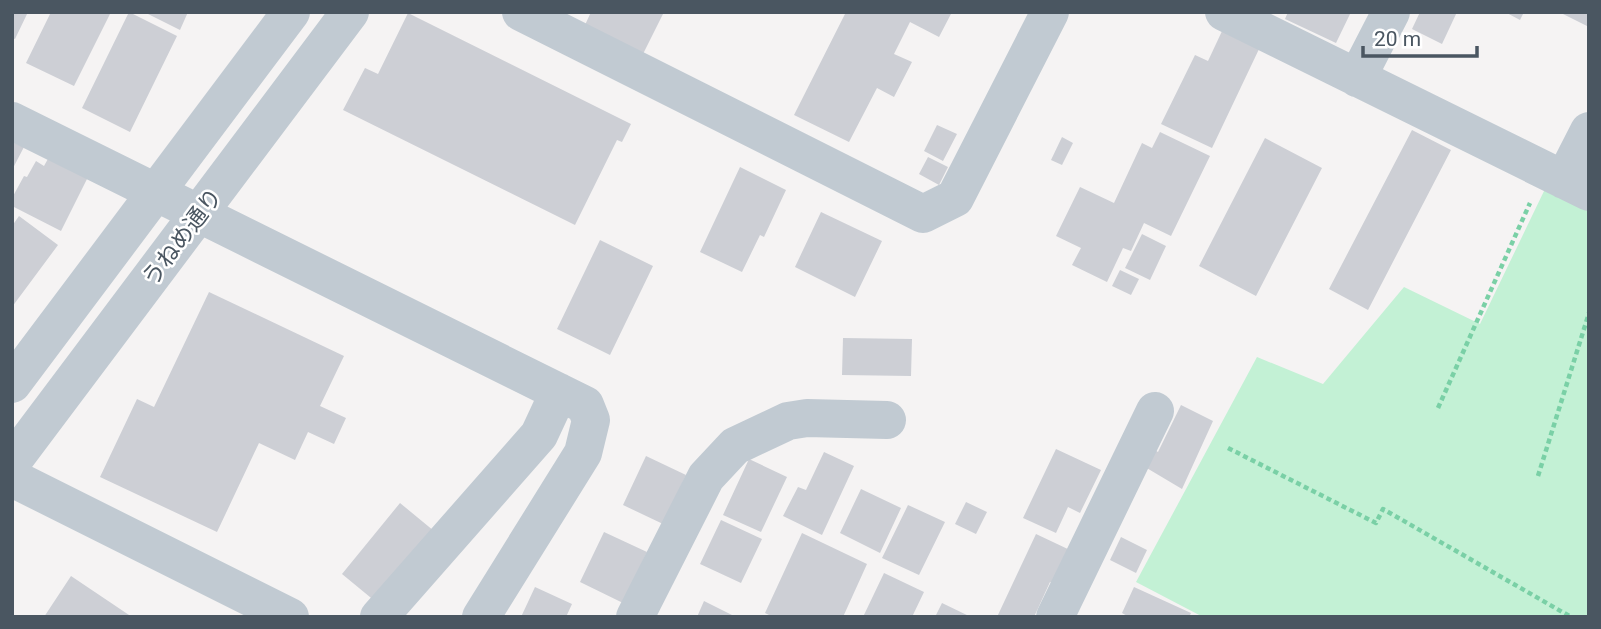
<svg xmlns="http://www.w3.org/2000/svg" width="1601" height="629" viewBox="0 0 1601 629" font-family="Roboto,'Noto Sans JP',sans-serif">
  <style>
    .green { fill: #c3f1d5 }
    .building { fill: #cdcfd5 }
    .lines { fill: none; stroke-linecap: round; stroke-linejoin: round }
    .path { stroke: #7ad0a6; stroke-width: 4.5; stroke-dasharray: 5 3.5; stroke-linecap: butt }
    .minor { stroke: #c1cad2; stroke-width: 38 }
    .labels { text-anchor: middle; stroke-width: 5; stroke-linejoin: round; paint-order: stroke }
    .street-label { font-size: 23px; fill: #4a5661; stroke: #fff }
  </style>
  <rect width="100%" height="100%" fill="#f5f3f3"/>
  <path class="green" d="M1589,152V617H1203L1136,582L1257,357L1323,384L1404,287L1480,324L1545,189Z"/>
  <path class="building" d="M12,12H28L15,39L12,38Z
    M51,12H111L74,86L26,63Z
    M129,12L177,36L130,132L82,108Z
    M144,12H188L180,30Z
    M591,12H664L643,54L585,25Z
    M846,12H952L939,37L910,22L894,54L912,62L894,97L877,88L849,142L794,115Z
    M1288,12H1351L1336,43L1285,19Z
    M1420,12H1457L1442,44L1412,29Z
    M1505,12H1524L1520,20Z
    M1559,12H1589V27Z
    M408,13L631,124L622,142L617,140L575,225L343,110L365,68L378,74Z
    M1223,29L1260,47L1212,148L1161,124L1195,55L1208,61Z
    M937,125L957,134L943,161L924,151Z
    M1412,130L1451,150L1368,310L1329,289Z
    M1160,132L1210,156L1171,236L1144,223L1131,251L1123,248L1107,282L1072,265L1081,248L1056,236L1080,187L1114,203L1142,143L1152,148Z
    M1062,137L1073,143L1062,165L1051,160Z
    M1265,138L1322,168L1256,296L1199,266Z
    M12,142L24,147L12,170Z
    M49,157L88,177L61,231L12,206V198L24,176L27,177L36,161L44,166Z
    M928,157L948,167L939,185L919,174Z
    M740,167L786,190L764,237L760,235L742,272L700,252Z
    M821,212L882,241L855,297L795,267Z
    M19,216L58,245L12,307V226Z
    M1142,234L1166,246L1150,280L1125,268Z
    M600,240L653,266L610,355L557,329Z
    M1120,270L1139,279L1131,295L1112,286Z
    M209,292L344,356L320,406L346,418L334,444L308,432L295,460L259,443L217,532L100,477L137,399L154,407Z
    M843,338L912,339L911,376L842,375Z
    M1181,405L1213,421L1182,489L1145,467L1153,449L1158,452Z
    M1056,449L1101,470L1080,513L1068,507L1056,533L1023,518Z
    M824,452L854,466L822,535L783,516L798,487L806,490Z
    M646,456L686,475L663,524L623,505Z
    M749,459L787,477L761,532L723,515Z
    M861,489L901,508L880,553L840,533Z
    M966,502L987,512L976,534L955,524Z
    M400,503L434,531L376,602L342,574Z
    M908,505L945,522L919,575L882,558Z
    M721,520L762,539L741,583L700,564Z
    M604,532L647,552L623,603L580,582Z
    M802,533L867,564L843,617H773L765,613Z
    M1036,534L1072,551L1056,585L1050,582L1034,617H997Z
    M1121,537L1147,550L1136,573L1110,560Z
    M884,573L924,592L912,617H863Z
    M71,576L132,617H44Z
    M535,587L572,604L566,617H521Z
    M1134,587L1191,613L1189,617H1129L1122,613Z
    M704,601L736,617H697Z
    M942,603L971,617H935Z"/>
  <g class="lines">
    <path class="path" d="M1438,408L1530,203
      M1228,448L1376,523L1383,509L1571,617
      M1538,476L1589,313"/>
    <path class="minor" d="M521,12L923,214L955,198L1050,12
      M1224,12L1589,192
      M1357,78L1391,12
      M12,121L585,405L591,420L583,453L481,617
      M1564,180L1589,131
      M12,384L291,12
      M12,462L350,12
      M12,478L290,617
      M379,617L539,435L559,392
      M635,617L706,477L735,446L788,421L807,418L887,420
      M1055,617L1155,411"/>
  </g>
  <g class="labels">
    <g class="street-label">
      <text transform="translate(182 237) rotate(-53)" y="8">うねめ通り</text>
    </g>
  </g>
  <rect width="1601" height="629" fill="none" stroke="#4a5661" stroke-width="28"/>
  <path d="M1363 46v10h114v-10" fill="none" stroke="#4a5661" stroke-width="3.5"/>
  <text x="1374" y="46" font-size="21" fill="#4a5661" stroke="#ffffff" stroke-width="5" paint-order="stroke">20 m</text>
</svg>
